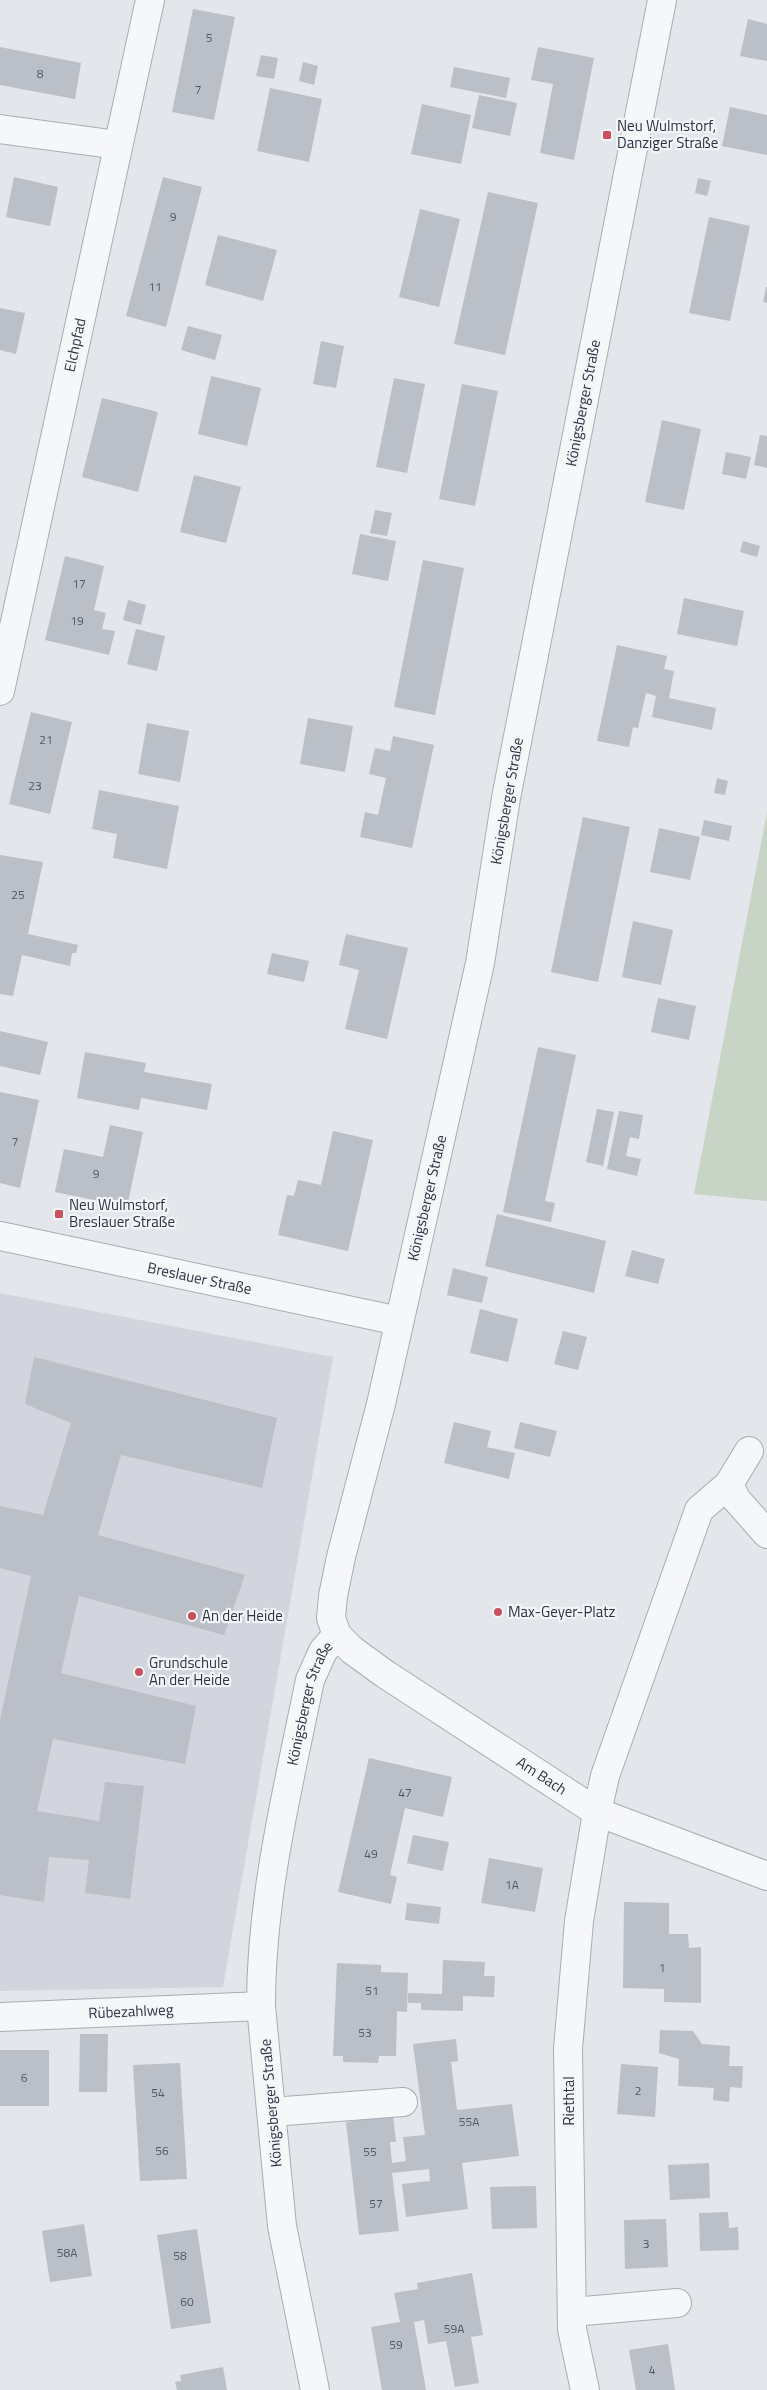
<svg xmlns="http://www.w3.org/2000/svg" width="767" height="2390" viewBox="0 0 767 2390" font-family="'Titillium Web',sans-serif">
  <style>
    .built { fill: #d2d5dd }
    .green { fill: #c8d4c5 }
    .building { fill: #bbbfc7 }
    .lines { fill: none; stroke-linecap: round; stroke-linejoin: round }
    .minor-casing { stroke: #a8adb5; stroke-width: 30 }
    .minor { stroke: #f6f7f9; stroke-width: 28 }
    .poi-dot { fill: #c8515d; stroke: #f3f5f8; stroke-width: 2 }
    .labels { text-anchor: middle; stroke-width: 4.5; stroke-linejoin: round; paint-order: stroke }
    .number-label { font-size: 12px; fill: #505663 }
    .poi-label { font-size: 15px; fill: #2c3342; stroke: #f3f5f8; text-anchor: start }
    .street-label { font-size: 15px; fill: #2c3342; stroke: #f3f5f8 }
  </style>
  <rect width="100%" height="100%" fill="#e3e6eb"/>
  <path class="built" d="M0,1293L333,1357L223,1987L0,1991Z"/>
  <path class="green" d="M767,812V1201L694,1194Z"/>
  <path class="building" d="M193,9L235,17L214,120L172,112Z
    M748,19L767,24V61L740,56Z
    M0,47L81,63L75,99L0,85Z
    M538,47L594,58L574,160L540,153L553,84L531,80Z
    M261,55L278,58L274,79L256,76Z
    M303,62L318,66L314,85L299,81Z
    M454,67L510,78L506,98L450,87Z
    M270,88L322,99L309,162L257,151Z
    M479,95L517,103L510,136L472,128Z
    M422,104L471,115L461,164L411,154Z
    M730,107L767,115V155L722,146Z
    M14,177L58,187L50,226L6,217Z
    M163,177L202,187L166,327L126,316Z
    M698,178L711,181L707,196L695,193Z
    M488,192L538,203L505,355L454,344Z
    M420,209L460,219L439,307L399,297Z
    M709,217L750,226L730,321L689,313Z
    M218,235L277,250L263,301L205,285Z
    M766,287H767V303L763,302Z
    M0,308L25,313L16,354L0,350Z
    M188,326L222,335L215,360L181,350Z
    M321,341L344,346L336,388L313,384Z
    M211,376L261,388L247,446L198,434Z
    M394,378L425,384L407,473L376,467Z
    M462,384L498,391L475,506L439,499Z
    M102,398L158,412L138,492L82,477Z
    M662,420L701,429L684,510L645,502Z
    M760,435L767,436V468L754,465Z
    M726,452L751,457L746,479L722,474Z
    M194,475L241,487L226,543L180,532Z
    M375,510L392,513L387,536L370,533Z
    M360,534L396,541L388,581L352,574Z
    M743,541L760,546L757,557L740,552Z
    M65,556L104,566L94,610L106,613L102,629L115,631L109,655L45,640Z
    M423,560L464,568L435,715L394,707Z
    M684,598L744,611L737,646L677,634Z
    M128,600L146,605L141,625L123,620Z
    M136,629L165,636L157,671L127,664Z
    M617,645L667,656L664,669L674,671L669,698L716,708L712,730L652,717L656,696L646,693L638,728L633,727L629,747L597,741Z
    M31,712L72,722L50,814L9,804Z
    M308,718L353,726L345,772L300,764Z
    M147,723L189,731L180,782L138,774Z
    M393,736L434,745L412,848L360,837L365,812L378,815L386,778L369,774L375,748L390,751Z
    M717,778L728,781L725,795L714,793Z
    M99,790L179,806L167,869L113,858L117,834L92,829Z
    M583,817L630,827L598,982L551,972Z
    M704,820L732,826L729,841L701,835Z
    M659,828L700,837L690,880L650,872Z
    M0,855L43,862L28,934L78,945L76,953H72L70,966L22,955L13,996L0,994Z
    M633,921L673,930L661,985L622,977Z
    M346,934L408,948L387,1039L345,1029L359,970L339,965Z
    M272,953L309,961L304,982L267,974Z
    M658,998L696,1006L689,1040L651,1032Z
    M0,1031L48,1042L40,1075L0,1066Z
    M538,1047L576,1055L545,1201L555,1203L551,1222L503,1212Z
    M85,1052L146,1063L144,1072L212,1084L207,1110L141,1098L139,1110L77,1098Z
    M0,1092L39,1100L20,1188L0,1183Z
    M597,1109L614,1112L603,1166L586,1162Z
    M619,1111L643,1115L639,1139L630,1137L626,1156L641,1159L637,1176L607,1169Z
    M110,1125L143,1132L127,1207L55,1192L64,1149L103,1157Z
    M333,1131L373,1140L348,1251L278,1235L287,1195L294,1196L298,1180L321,1185Z
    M497,1214L606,1241L594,1293L485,1266Z
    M632,1250L665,1259L658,1284L625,1276Z
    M453,1268L488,1277L482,1303L447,1295Z
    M480,1309L518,1319L508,1362L470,1353Z
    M563,1331L587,1337L578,1370L554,1364Z
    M34,1357L277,1418L262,1488L121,1455L98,1535L245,1575L224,1635L79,1596L61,1673L196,1706L185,1764L53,1739L37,1811L99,1821L105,1782L144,1786L130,1899L85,1893L89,1860L49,1857L44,1902L0,1895V1720L31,1576L0,1568V1506L43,1515L71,1423L25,1404Z
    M454,1422L491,1431L487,1447L515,1453L509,1479L444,1463Z
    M520,1422L557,1431L550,1457L514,1448Z
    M369,1758L452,1777L443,1817L405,1808L390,1875L397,1877L391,1904L338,1892Z
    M413,1835L449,1842L443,1871L407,1863Z
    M489,1858L543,1868L535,1912L481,1903Z
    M624,1902L669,1903V1934H688L689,1948L701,1947V2003L664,2002V1989L623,1988Z
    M407,1903L441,1907L439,1924L405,1920Z
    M443,1960L485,1962L484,1976H495L494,1997L463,1996V2011L421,2010V2003H408V1993L442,1994Z
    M337,1963L381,1965V1972L408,1973L407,2012L397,2011L396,2056H379L378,2063L343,2062V2056H333Z
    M660,2030L693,2031L702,2044L730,2046L729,2066H743L742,2088L730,2087L729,2102L713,2100L714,2088L678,2086L679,2059L659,2053Z
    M80,2034H108L107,2092H79Z
    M456,2039L458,2061L451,2062L457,2110L512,2104L519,2156L462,2163L468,2209L406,2217L402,2184L430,2181L429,2169L392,2173L399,2231L359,2235L346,2122L393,2116L396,2142H390L392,2163L406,2161L403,2137L425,2135L413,2044Z
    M0,2050H49V2106H0Z
    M180,2063L187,2179L140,2181L133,2065Z
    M621,2064L658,2067L655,2117L617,2114Z
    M709,2163L710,2198L670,2200L668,2165Z
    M536,2186L537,2228L492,2229L490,2187Z
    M728,2212L729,2228L738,2227L739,2250L700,2251L699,2213Z
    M666,2219L668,2267L625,2269L624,2220Z
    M84,2224L92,2276L50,2282L42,2231Z
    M197,2229L211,2323L171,2329L157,2235Z
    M472,2273L483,2335L471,2337L479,2383L455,2387L446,2341L428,2344L424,2320L414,2322L426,2390H382L371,2327L400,2322L394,2293L418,2289L417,2283Z
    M668,2344L675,2390H636L629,2350Z
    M223,2367L227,2390H177L175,2382L181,2381L180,2375Z"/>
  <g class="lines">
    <g class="minor-casing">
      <g id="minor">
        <path id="s1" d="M662,0L506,798L480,963L381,1404L341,1557L333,1596L331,1618L337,1635L352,1650L385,1674L597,1812L767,1876"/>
        <path d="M0,129L118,145"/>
        <path id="s2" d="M0,691L150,0"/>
        <path id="s3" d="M0,1236L399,1321"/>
        <path d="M729,1484L736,1499L767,1534"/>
        <path id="s4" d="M0,2017L261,2006"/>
        <path d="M272,2112L403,2102"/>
        <path d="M572,2312L677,2303"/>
        <path id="s5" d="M315,2390L282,2226L261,2006C261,1895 288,1788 310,1680L323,1651L337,1635"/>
        <path d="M585,2390L572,2329L568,2049L579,1921L597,1812L605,1776L699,1510L729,1484L749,1451"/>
      </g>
    </g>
    <use href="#minor" class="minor"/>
  </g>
  <g class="poi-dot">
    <rect x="602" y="130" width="10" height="10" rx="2.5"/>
    <rect x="54" y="1209" width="10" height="10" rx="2.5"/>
    <circle cx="498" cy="1612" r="5"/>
    <circle cx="192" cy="1616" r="5"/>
    <circle cx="139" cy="1672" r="5"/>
  </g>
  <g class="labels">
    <g class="number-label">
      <text x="209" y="42">5</text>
      <text x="40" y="78">8</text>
      <text x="198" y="94">7</text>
      <text x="173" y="221">9</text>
      <text x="155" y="291">11</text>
      <text x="79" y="588">17</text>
      <text x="77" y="625">19</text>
      <text x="46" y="744">21</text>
      <text x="35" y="790">23</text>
      <text x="18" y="899">25</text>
      <text x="15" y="1146">7</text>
      <text x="96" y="1178">9</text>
      <text x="405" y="1797">47</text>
      <text x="371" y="1858">49</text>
      <text x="512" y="1889">1A</text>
      <text x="662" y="1972">1</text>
      <text x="372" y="1995">51</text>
      <text x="365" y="2037">53</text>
      <text x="24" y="2082">6</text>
      <text x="638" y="2095">2</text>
      <text x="158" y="2097">54</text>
      <text x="469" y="2126">55A</text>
      <text x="162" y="2155">56</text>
      <text x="370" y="2156">55</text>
      <text x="376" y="2208">57</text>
      <text x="646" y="2248">3</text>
      <text x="67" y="2257">58A</text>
      <text x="180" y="2260">58</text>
      <text x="187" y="2306">60</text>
      <text x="454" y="2333">59A</text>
      <text x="396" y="2349">59</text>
      <text x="652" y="2374">4</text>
    </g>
    <g class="poi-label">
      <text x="617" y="131">Neu Wulmstorf,<tspan x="617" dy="17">Danziger Straße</tspan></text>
      <text x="69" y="1210">Neu Wulmstorf,<tspan x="69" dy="17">Breslauer Straße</tspan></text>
      <text x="508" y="1617">Max-Geyer-Platz</text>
      <text x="202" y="1621">An der Heide</text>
      <text x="149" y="1668">Grundschule<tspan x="149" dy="17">An der Heide</tspan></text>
    </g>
    <g class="street-label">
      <text dy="5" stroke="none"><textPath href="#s2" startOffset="354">Elchpfad</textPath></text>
      <text transform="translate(583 403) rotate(-79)" y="5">Königsberger Straße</text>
      <text transform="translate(507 801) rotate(-80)" y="5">Königsberger Straße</text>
      <text transform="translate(427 1198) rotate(-77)" y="5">Königsberger Straße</text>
      <text dy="5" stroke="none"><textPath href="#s3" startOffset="204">Breslauer Straße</textPath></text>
      <text dy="5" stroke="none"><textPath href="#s5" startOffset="696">Königsberger Straße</textPath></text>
      <text dy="5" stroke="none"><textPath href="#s1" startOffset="1919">Am Bach</textPath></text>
      <text dy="5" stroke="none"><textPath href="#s4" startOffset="131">Rübezahlweg</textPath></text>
      <text transform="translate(569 2101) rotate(-90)" y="5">Riethtal</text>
      <text transform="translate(271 2103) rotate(-95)" y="5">Königsberger Straße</text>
    </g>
  </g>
</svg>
